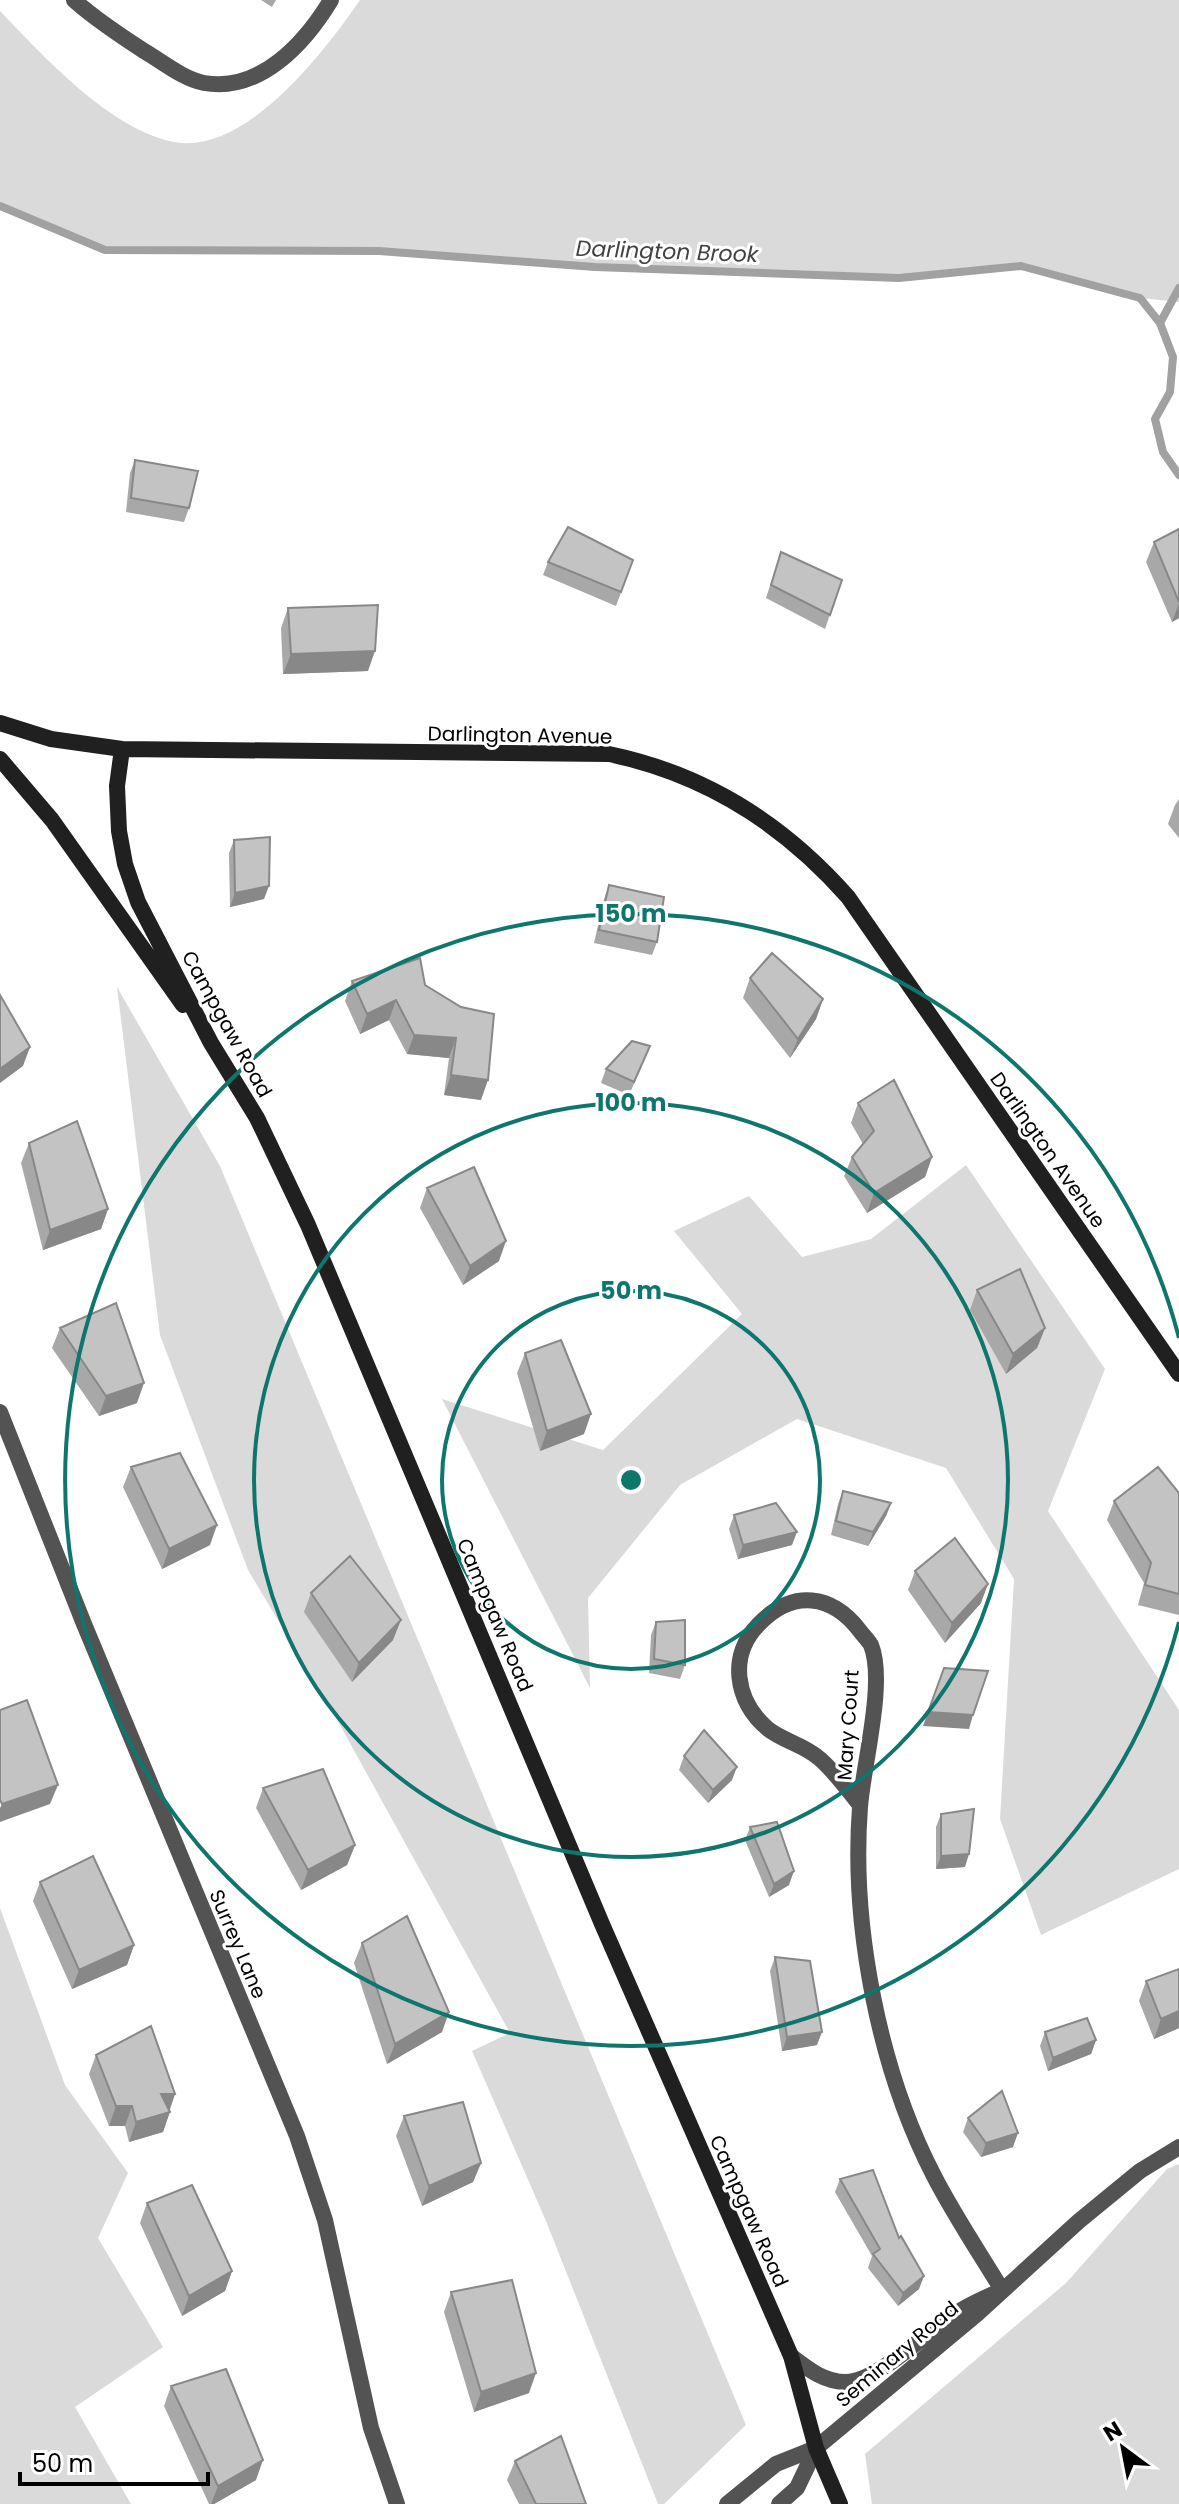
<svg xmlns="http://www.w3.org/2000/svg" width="1179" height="2504" viewBox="0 0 1179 2504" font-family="Poppins,sans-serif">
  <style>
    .green { fill: #dadada }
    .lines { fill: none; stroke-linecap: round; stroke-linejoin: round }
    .stream { stroke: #a1a1a1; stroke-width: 8 }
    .street { stroke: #535353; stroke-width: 16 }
    .secondary { stroke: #202020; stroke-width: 16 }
    .wall { fill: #a8a8a8 }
    .shaded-wall { fill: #888 }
    .building { fill: #c3c3c3; stroke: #888; stroke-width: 2 }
    .ring { fill: none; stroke: #0f766e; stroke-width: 4 }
    .labels { text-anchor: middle; stroke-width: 6; stroke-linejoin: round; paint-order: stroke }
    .street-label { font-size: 20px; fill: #000; stroke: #fff }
    .water-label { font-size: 22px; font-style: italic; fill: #424242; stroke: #fff }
    .centre { fill: #0f766e; stroke: #fff; stroke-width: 4 }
    .ring-label { font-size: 24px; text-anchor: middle; font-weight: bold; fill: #0f766e; stroke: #fff; stroke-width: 6; stroke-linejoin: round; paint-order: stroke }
  </style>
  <rect width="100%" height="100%" fill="#fff"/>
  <path class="green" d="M360,0H1179V302L1140,298L1021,266L899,278L595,267L379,251L105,250L0,206V11C43,56 111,130 174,142C245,156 325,51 360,0Z
    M117,987L220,1166L746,2425L664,2504H658L546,2221L472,2051L510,2033L335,1716L248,1570L160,1335Z
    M966,1165L1105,1369L1048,1511L1179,1710V1869L1041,1935L1000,1819L1014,1579L946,1468L797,1419L680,1485L588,1598L590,1688L442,1399L603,1450L742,1314L674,1231L749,1196L802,1257L871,1239Z
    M0,1908L65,2085L128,2173L98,2238L163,2347L75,2407L131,2504H0Z
    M1179,2164V2504H872L865,2454L1066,2283L1167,2169Z"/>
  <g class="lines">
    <path class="stream" d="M0,206L105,250L379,251L595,267L899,278L1021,266L1140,298L1160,323L1173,357L1170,392L1155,419L1163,452L1179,475
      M1160,323L1179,288"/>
    <path class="street" d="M74,0C96,20 120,35 144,51C163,62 183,79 204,83C260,93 305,43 331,0
      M0,1412L84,1624L297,2136L325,2220L371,2428L397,2504
      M791,2356C808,2369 824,2382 846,2382C876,2382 926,2333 952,2316C967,2305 985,2298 1002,2290C979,2252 954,2215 934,2176C879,2070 851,1926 860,1807C863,1766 886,1682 871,1645C869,1641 863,1635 860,1631C832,1594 793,1589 759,1624C728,1655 735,1701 768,1729C783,1741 805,1745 820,1759C835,1772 847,1789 860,1805
      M727,2504L776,2464L816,2448L977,2314L1079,2221L1140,2171L1179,2147
      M779,2504L797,2488L816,2448"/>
    <path class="secondary" d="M0,723L51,739L122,749L609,754C705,774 783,823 848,897L1179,1374
      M122,749L117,786L119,831L125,864L138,902L211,1043L257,1118L308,1225L602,1924L791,2356L816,2448L840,2504
      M0,759L52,820L183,1005"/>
  </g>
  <path class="wall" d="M261,0H276L272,7Z
    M135,460L189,508L184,522L126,512L130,473Z
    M1179,529V618L1172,622L1146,562L1154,542Z
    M781,552L842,580L825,629L766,598Z
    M633,560L616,606L543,575L548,562Z
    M288,608L368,671L283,674L281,628Z
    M1179,799V838L1168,824L1175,805Z
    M234,840L264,899L230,907L229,853Z
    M609,885L657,942L652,955L594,943L604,899Z
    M750,978L823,999L816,1019L790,1058L743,998Z
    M352,981L425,985L461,1007L481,1100L444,1095L449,1058L407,1054L389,1020L360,1034L345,1001Z
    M645,1059L629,1095L601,1083L606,1069Z
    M858,1103L932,1157L925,1177L867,1213L844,1176L852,1157L863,1144L851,1123Z
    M29,1143L108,1209L101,1229L43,1250L21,1163Z
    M427,1188L499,1261L463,1285L420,1208Z
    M977,1290L1045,1328L1037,1348L1006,1374L970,1310Z
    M60,1328L137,1403L99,1416L52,1348Z
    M525,1353L584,1434L540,1451L517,1373Z
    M131,1467L210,1545L162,1569L123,1487Z
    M843,1491L891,1503L886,1516L868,1546L831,1535L838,1504Z
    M1179,1493V1615L1138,1605L1144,1583L1107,1520L1114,1501Z
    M734,1515L792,1545L738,1559L729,1529Z
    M915,1571L981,1603L945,1643L908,1590Z
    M311,1593L393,1640L352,1682L304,1612Z
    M656,1622L685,1665L680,1679L649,1673L651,1635Z
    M684,1756L732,1780L708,1803L679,1770Z
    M263,1788L355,1845L347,1865L301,1890L256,1808Z
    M941,1814L965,1867L936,1869V1827Z
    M750,1827L789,1885L769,1897L745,1840Z
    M40,1882L134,1945L127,1965L72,1989L33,1901Z
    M362,1943L442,2032L387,2064L354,1963Z
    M775,1957L817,2045L782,2051L770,1971Z
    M1179,1969V2028L1154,2039L1139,2001L1146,1981Z
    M1045,2032L1096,2040L1091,2054L1048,2071L1040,2046Z
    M96,2055L175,2094L163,2132L129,2142L125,2126H109L89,2074Z
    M404,2116L481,2163L473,2182L422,2206L396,2136Z
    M968,2118L1013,2147L981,2157L963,2132Z
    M840,2179L899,2238L919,2289L898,2306L868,2268L872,2256L835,2192Z
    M147,2203L232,2271L225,2291L182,2316L140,2223Z
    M451,2292L529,2393L474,2412L444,2312Z
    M171,2386L256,2480L214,2504H209L164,2406Z
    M515,2461L586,2504H519L507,2480Z"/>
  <path class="shaded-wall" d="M1179,603V618L1172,622Z
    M375,651L368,671L283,674L291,654Z
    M269,886L264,899L230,907L235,893Z
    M823,999L816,1019L790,1058L798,1039Z
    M396,1000L389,1020L360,1034L367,1014Z
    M414,1035L456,1038L449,1058L407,1054Z
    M30,1047L23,1066L0,1083V1069Z
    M451,1075L488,1080L481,1100L444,1095Z
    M932,1157L925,1177L867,1213L874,1193Z
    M108,1209L101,1229L43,1250L50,1230Z
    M506,1241L499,1261L463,1285L470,1266Z
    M1045,1328L1037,1348L1006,1374L1013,1354Z
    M144,1383L137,1403L99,1416L106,1396Z
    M591,1414L584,1434L540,1451L547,1431Z
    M891,1503L886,1516L868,1546L873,1532Z
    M217,1525L210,1545L162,1569L169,1549Z
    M797,1532L792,1545L738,1559L743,1545Z
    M988,1584L981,1603L945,1643L952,1623Z
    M401,1620L393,1640L352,1682L359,1663Z
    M928,1712L973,1715L969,1729L923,1726Z
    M737,1767L732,1780L708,1803L713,1790Z
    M58,1785L50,1804L0,1822V1808L2,1804Z
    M355,1845L347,1865L301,1890L308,1870Z
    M969,1854L965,1867L936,1869L941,1856Z
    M794,1871L789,1885L769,1897L774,1884Z
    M134,1945L127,1965L72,1989L79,1970Z
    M1179,2011V2028L1154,2039L1161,2019Z
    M449,2012L442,2032L387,2064L395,2044Z
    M822,2032L817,2045L782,2051L787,2037Z
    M1096,2040L1091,2054L1048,2071L1053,2058Z
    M161,2094H175L168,2113L170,2112L163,2132L129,2142L136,2122Z
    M116,2106H132L125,2126H109Z
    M1018,2133L1013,2147L981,2157L986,2143Z
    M481,2163L473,2182L422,2206L429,2186Z
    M232,2271L225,2291L182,2316L189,2296Z
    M924,2276L919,2289L898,2306L903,2293Z
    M536,2373L529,2393L474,2412L481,2392Z
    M263,2460L256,2480L214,2504H211L218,2486Z"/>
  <path class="building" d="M135,460L198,471L189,508L131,498Z
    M568,527L633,560L621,592L548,562Z
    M1179,529V602L1154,542Z
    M781,552L842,580L830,615L771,585Z
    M378,605L375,651L291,654L288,608Z
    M270,837L269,886L235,893L234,840Z
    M609,885L664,897L657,942L599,930Z
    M772,953L823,999L798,1039L750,978Z
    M420,958L425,985L461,1007L494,1014L488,1080L451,1075L456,1038L414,1035L396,1000L367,1014L352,981Z
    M0,995L30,1047L0,1069Z
    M632,1041L650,1046L634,1082L606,1069Z
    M894,1080L932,1157L874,1193L852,1157L874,1131L858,1103Z
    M77,1121L108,1209L50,1230L29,1143Z
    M474,1167L506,1241L470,1266L427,1188Z
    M1020,1269L1045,1328L1013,1354L977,1290Z
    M116,1303L144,1383L106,1396L60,1328Z
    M561,1340L591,1414L547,1431L525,1353Z
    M180,1453L217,1525L169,1549L131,1467Z
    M1158,1467L1179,1493V1594L1145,1585L1151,1563L1114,1501Z
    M843,1491L891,1503L873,1532L836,1521Z
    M776,1503L797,1532L743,1545L734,1515Z
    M955,1538L988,1584L952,1623L915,1571Z
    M350,1556L401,1620L359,1663L311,1593Z
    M685,1620V1665L654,1659L656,1622Z
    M944,1668L988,1671L973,1715L928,1712Z
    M27,1700L58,1785L2,1804L0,1800V1710Z
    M704,1730L737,1767L713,1790L684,1756Z
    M323,1769L355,1845L308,1870L263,1788Z
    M974,1809L969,1854L941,1856V1814Z
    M777,1822L794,1871L774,1884L750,1827Z
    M93,1856L134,1945L79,1970L40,1882Z
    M407,1916L449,2012L395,2044L362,1943Z
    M775,1957L810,1961L822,2032L787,2037Z
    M1179,1969V2011L1161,2019L1146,1981Z
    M1087,2018L1096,2040L1053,2058L1045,2032Z
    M151,2026L175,2094H161L170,2112L136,2122L132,2106H116L96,2055Z
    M1002,2091L1018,2133L986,2143L968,2118Z
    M463,2102L481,2163L429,2186L404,2116Z
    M873,2170L899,2238L901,2236L924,2276L903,2293L873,2254L880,2249L840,2179Z
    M192,2185L232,2271L189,2296L147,2203Z
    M512,2280L536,2373L481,2392L451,2292Z
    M226,2369L263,2460L218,2486L171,2386Z
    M561,2436L586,2504H536L515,2461Z"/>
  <g class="ring">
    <circle cx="631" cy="1480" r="189"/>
    <circle cx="631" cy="1480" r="377"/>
    <path d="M1179 1622A566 566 0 1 1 1179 1338"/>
  </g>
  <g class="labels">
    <g class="street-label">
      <text transform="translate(520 735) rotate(1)" y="7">Darlington Avenue</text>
      <text transform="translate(227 1024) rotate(61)" y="7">Campgaw Road</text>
      <text transform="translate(1048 1150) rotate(55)" y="7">Darlington Avenue</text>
      <text transform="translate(495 1615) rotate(67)" y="7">Campgaw Road</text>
      <text transform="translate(848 1725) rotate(-86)" y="7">Mary Court</text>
      <text transform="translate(238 1944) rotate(67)" y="7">Surrey Lane</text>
      <text transform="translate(749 2211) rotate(66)" y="7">Campgaw Road</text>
      <text transform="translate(897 2354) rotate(-40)" y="7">Seminary Road</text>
    </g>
    <g class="water-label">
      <text transform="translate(667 251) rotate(2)" y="8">Darlington Brook</text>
    </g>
  </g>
  <circle cx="631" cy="1480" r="12" class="centre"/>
  <g class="ring-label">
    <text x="631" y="922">150 m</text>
    <text x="631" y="1111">100 m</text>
    <text x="631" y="1299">50 m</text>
  </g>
  <g transform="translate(1123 2448) rotate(328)" stroke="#ffffff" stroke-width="6" paint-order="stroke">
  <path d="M0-6L14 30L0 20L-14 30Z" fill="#000000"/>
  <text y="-12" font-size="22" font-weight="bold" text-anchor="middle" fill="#000000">N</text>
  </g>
  <path d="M20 2472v12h188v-12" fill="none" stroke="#000000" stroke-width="4"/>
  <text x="32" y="2472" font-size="24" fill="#000000" stroke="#ffffff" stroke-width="6" paint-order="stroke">50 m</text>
</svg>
